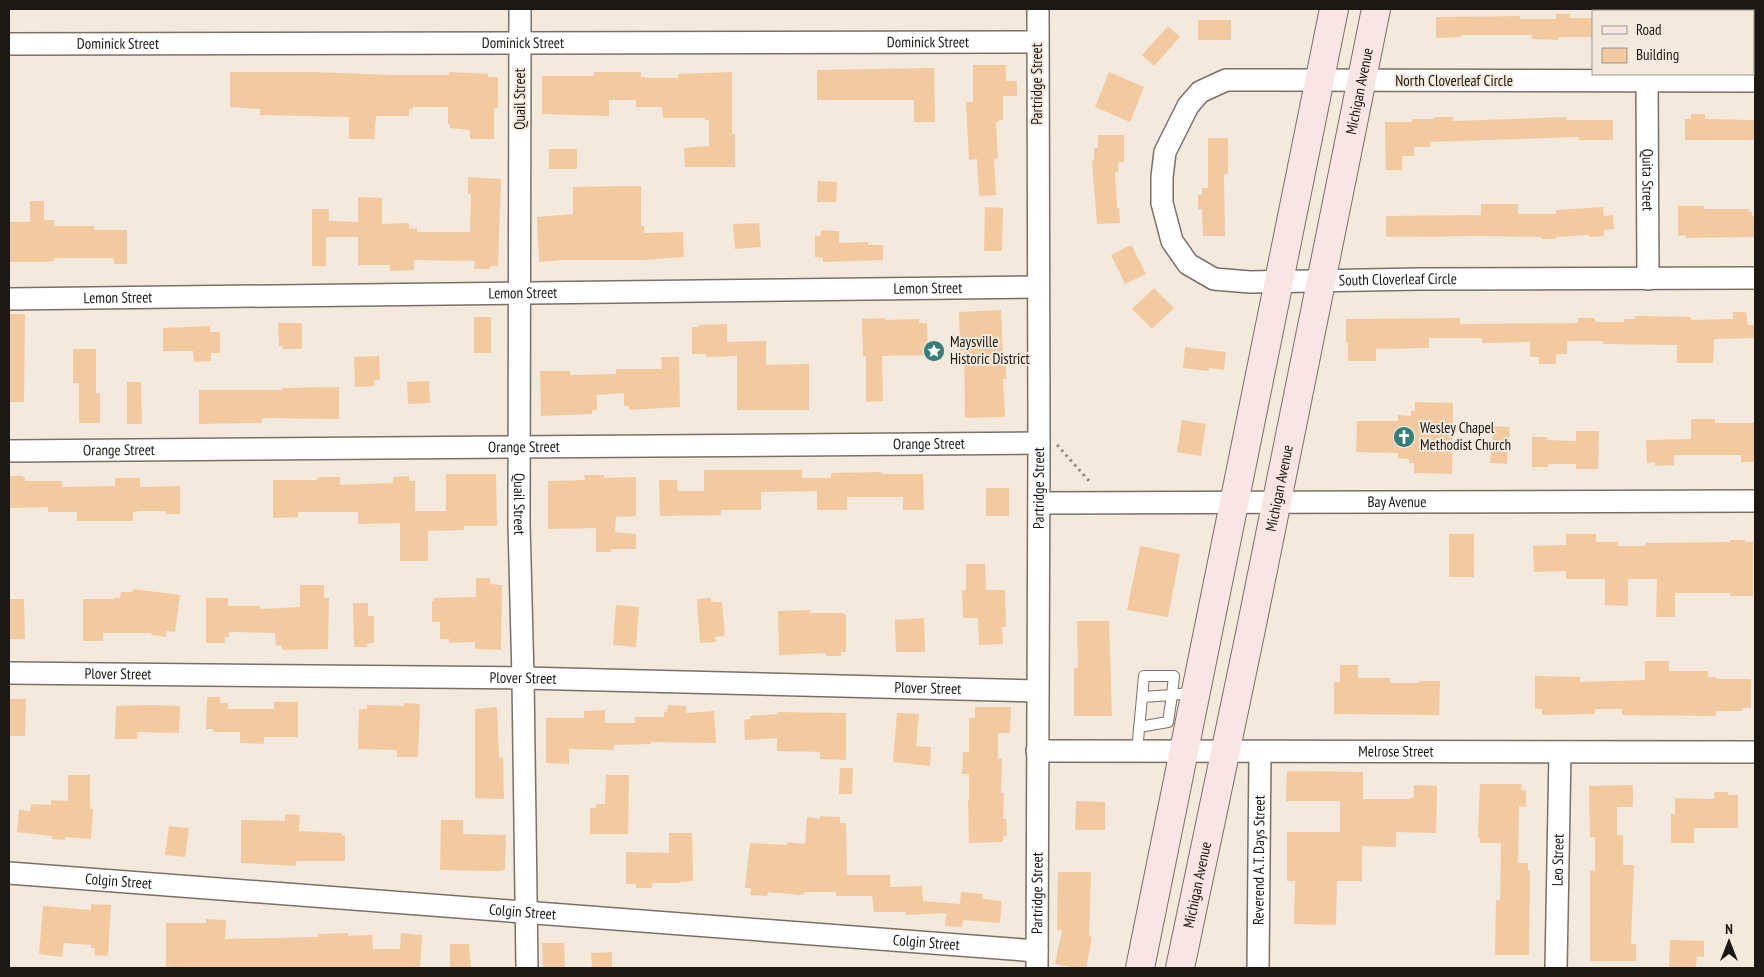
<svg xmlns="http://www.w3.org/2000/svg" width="1764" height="977" viewBox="0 0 1764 977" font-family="'PT Sans Narrow',sans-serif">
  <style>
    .building { fill: #f3caa0 }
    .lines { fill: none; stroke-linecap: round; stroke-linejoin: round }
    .service-casing { stroke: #7a7066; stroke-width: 12 }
    .minor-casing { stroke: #7a7066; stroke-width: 24 }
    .secondary-casing { stroke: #7a7066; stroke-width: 30 }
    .path { stroke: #928b82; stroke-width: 3; stroke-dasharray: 2.5 4; stroke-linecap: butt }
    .service { stroke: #fff; stroke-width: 10 }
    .minor { stroke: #fff; stroke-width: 21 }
    .secondary { stroke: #fae5e5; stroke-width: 28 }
    .labels { text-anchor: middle; stroke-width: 4; stroke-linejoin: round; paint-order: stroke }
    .street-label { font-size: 15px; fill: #1b1814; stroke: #f4e9dd }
    .poi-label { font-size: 15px; fill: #1b1814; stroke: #f4e9dd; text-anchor: start }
  </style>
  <rect width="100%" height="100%" fill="#f4e9dd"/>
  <path class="building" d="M1556,14H1570V18H1593V37H1558V40L1532,39V35H1461V37L1436,38V17L1520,16V19H1556Z
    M1198,20H1231V40H1198Z
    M1168,26L1180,37L1154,66L1142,55Z
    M973,65H1006V81H1017V96H1003V120H999V122H996L998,158L994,159L996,195L979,196L977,159L969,160L966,102H973Z
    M934,68L935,122H914V100H817V70Z
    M230,72H313L390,75H449V72L488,74V77H498V108H494V139H470V130L450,128V124H448V107H413V109H409V116H376L374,139H349V117L260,115V109L230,107Z
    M594,72H641V77L649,78H678V74L732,72V134H735V167H685L684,148L709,146V120H705V118H663L662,107H636V100H609V116L542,114V76H594Z
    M1109,72L1144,87L1130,122L1095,107Z
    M1691,114H1705V119L1755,120V140H1685V119H1691Z
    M1434,117H1453V121L1566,117V120H1613V140H1579V137L1430,142V147H1414V156H1402V170H1386L1385,122H1412V119H1434Z
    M1098,135H1124V162H1118V172H1115L1117,208H1119L1120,223L1097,224L1092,160H1094V148H1098Z
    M1208,138H1228V174H1224L1225,236H1203L1202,209H1198V195H1202V188H1208Z
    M549,149H577V169H549Z
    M468,177L501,179L498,266H490V269H474L475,261L414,260V270L390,271V265H358V237H326V266H312V209H329V221L358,222V197L382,198V224L409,223V229L417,228V232H470L471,194H468Z
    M818,181L837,182L836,202H817Z
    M625,186H641V226H644V233L683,232L684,257L642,260H561L539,262L537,217L573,214V187Z
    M30,201H44V220H54V226H94V230H127V264H114V258H54V261L45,262H9V222H30Z
    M1481,204H1518V214H1556V210L1603,207L1604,216L1613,215L1614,229L1604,230V236L1590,237L1589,235L1556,237V239H1541V237L1481,236L1386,237V216L1481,215Z
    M1678,206H1704V209H1749V212H1752V215L1755,218V237L1686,238V235L1678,236Z
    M985,207L1003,208L1002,251H984Z
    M759,223L761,247L735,249L733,224Z
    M821,230L839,231V243L868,242V245H883V260L823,262V258L815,257V236H820Z
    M1129,246H1132L1146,274L1125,284L1111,255Z
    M1154,288L1174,308L1152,329L1132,309Z
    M1001,310L1003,355H1006V379H1003L1005,417L965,418L964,351H960L959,312Z
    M1733,312H1746L1748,325H1755V338L1714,339L1713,363H1677V345L1603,344V341H1567V354H1556V364H1539V357H1530V342L1482,343V338H1429V348L1376,349V361H1348V343H1346V319L1460,318V324L1578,323V318H1595V322H1624V319H1635V316L1691,317V320L1733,319Z
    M9,314H25L24,402H9Z
    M474,317H491V353H474Z
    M885,318V320L919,319V323H927L928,355L882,356L883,401L866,402V356H863L862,319Z
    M278,323H302V349H283L282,346H279Z
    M727,324V342L766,341V365L809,364V410H737V356L706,357V354H692V327H699V325Z
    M210,326V332H220V353H211V361L194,362L193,351H163V328Z
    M1185,347L1226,352L1224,370L1209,368V371L1183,368Z
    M73,349H96V393H100V423H79V383H73Z
    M379,356L380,380H374V386L355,387L354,357Z
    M661,357H679L680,407L629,410V406H624V393L597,395V410H592V414L541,416L540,371H570V375L616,374V369H662Z
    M429,381L430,403L408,404L407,382Z
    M127,382H141L142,424H127Z
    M339,387V419L262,418V423L199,424V390H282V388Z
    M1415,402L1453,403L1452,474L1414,473V463H1409V459L1398,458V453L1356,452L1357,421H1398V415L1411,416V411H1415Z
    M1691,419H1715V423H1755V462H1741V455H1674V465L1655,466V462L1647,463L1646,440L1691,439Z
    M1182,420L1206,424L1201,456L1177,452Z
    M1494,426L1510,427L1507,464L1490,463Z
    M1576,431H1599L1598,469H1576V464H1548V467H1532V437H1547V440L1576,441Z
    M704,470H802V478H831V473L880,472L882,474H923L924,510H903V497H847V510H817V491L761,492V510H721V515L660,516L659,480H677L678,491H704Z
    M446,474H496L497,526H464V530L428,531V561H400V523L358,524V512H298V517L273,518V480H317V478L323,477H340V485L393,483V477L409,476V481H415V511H446Z
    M584,475H604V478L636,477V516L616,517L615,532L636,534V549H611V552H596V528L548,529V481L585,480Z
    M9,476H22L25,478V481H62L63,487L115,486V478H140V487L180,486V514H166V511H140L133,512V521H77V512H48V507L9,508Z
    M986,488H1009V516H986Z
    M1449,534H1474V577H1449Z
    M1566,534H1596V542H1618V546H1645L1646,543L1730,542V540H1745V542H1753V596H1730V593H1675V617H1656L1657,579H1628V606L1605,605V579H1566V571L1534,572L1533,546L1566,545Z
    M1140,546L1180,554L1168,617L1127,610Z
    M966,564H985L986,590H1005L1006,627H1002L1003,644L979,645L978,618H963L962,590H966Z
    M476,578H490V584L502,585L501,650L475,649V642L449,643V639H440V622H432V601H434V598L476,597Z
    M300,585H324V598H329L328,649L282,650V645L276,646L275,633L229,632V637H225V643H206V598H228V606H260V609L300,607Z
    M133,589L180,595L175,632L166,631V637L151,635L152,633H103V641H83V599H114V598H120L121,592H133Z
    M711,598V602H722L725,636L715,637L716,642L700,643L697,599Z
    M9,599H24L25,639H9Z
    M353,603H368V616H374V643L367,644V647H354Z
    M616,605L639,607L636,647L613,645Z
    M810,610V613H844V615H846V652H841V656H826V653L779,655L778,611Z
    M924,618L925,652H896L895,620Z
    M1077,621H1109L1112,716H1074V668H1078Z
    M1645,661H1669V671H1708V677H1716V679H1751V708H1742V711H1716V716L1622,715V709H1595V714L1542,715V709H1535V676L1580,677V682L1645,680Z
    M1340,665H1358V678H1390V683H1419V681H1440L1439,715L1334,714V682H1340Z
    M207,697H220V703H228V709H274V702H298V737H264V744L240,743V732H213V729H206Z
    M9,699H26L25,736H9Z
    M404,703L420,704L418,757H397V750L358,749L359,709H367V705L404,706Z
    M149,705L180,706L179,733L137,732L138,739H115L116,706Z
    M668,705L686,706V713L714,711L716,743L651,742V744L614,745V750L569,749V764L546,763V718H584V711L605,710V723H635V717H664V712H667Z
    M497,707L499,758L503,757L504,799L475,798V709Z
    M975,707H1011L1010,733H998V759H1002L1001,793H1004L1003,819H1006L1007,836H1003V842L969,843L968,800H969V774H962L963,752H969V718H975Z
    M778,712L846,713V760L820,759V752L777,751V738L745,740L744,720L750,719V716L778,714Z
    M897,713L919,714L916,746L931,747L930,766L893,762Z
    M840,768H853L852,794H839Z
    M1287,771L1363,772V799H1410V798H1414V785L1437,786L1436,833L1396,832V847L1362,846V881H1337L1336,925L1294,924L1295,881H1287V832H1340V801H1286Z
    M68,775H90V809H93L91,839L65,837V840L52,839V836L17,832L19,810L30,811L31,804L51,805V800L68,801Z
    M606,775H629L628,834H590V808H596V804H605Z
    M1480,784H1522L1521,790H1526V807L1519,806L1518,863H1528V871H1530L1529,955H1495L1496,900H1500L1501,843H1480V838H1478Z
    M1633,785V807H1617V835H1623V865H1634L1631,944H1636V961H1590V870L1595,871V837H1590L1589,786Z
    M1714,792H1728V795H1738V828H1694V843H1671V814H1675V798L1714,799Z
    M1076,801L1105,802V830H1075Z
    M285,814L300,815L299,831L342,833V835H345V861H296V866L241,863V820L285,821Z
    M820,816L840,817V823H846L847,875H890V887L922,886L923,901L960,904L961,892L983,894L982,899L1002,901L1000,923L963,920L962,927L945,926L946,913L906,915V912H874L872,896H836V892H804V894L800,895L768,892L767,896L750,895L751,888H745L750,843L787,845V842L805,844L807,817L820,819Z
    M441,820H463V834L506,835L505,870H501V871L440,870Z
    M169,826L189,828L185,857L165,855Z
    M669,833H692L693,881L680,882V883H652V888H636V884H626V852L669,853Z
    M1058,872H1091L1089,936L1092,937L1086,968H1076L1055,964L1062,930H1057Z
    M91,904L111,905L108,956L94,955L95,948H91V945L64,943L62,957L39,954L43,906L91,910Z
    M206,919L226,920L225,939L318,937V934L348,933V936L372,935L373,949H400L401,933L422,935L420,968L166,967V923H206Z
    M1670,940L1704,941V957L1697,956L1696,968H1669Z
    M542,943H564L565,968H543Z
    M450,944H469L471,968H450Z
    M612,952V968H592L591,953Z"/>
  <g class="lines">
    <g class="service-casing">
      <path id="service" d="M1139,727L1168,722L1172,695L1142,697
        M1137,751L1144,676H1174L1172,695L1195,692"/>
    </g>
    <g class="minor-casing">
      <g id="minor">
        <path id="s1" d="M520,9L519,524L523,678L527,968"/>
        <path id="s2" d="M9,44L1037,42"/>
        <path id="s3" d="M1647,81L1648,279"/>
        <path id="s4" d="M1755,81L1226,80L1200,92L1188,106L1165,152L1162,177V203L1172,241L1188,264L1214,279L1250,282L1420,279L1755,278"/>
        <path id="s5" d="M9,299L1038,287"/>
        <path id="s6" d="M9,451L1039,443"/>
        <path id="s7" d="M1039,503L1755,501"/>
        <path id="s8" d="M9,673L523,678L1037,691"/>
        <path id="s9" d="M1037,751L1755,752"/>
        <path id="s10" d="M9,873L1037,951"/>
        <path id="s11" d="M1037,968L1039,443L1038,9"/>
        <path id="s12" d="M1258,968L1260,752"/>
        <path id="s13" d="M1556,968L1560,752"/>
      </g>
    </g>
    <g class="secondary-casing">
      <g id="secondary">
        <path d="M1140,968L1334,9"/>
        <path id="s14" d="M1180,968L1250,634L1376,9"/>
      </g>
    </g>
    <path class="path" d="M1057,445L1090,482"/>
    <use href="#service" class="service"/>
    <use href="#minor" class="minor"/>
    <use href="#secondary" class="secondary"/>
  </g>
  <defs>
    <g id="sight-disc" transform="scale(1.125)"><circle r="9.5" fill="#357e7a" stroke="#f4e9dd"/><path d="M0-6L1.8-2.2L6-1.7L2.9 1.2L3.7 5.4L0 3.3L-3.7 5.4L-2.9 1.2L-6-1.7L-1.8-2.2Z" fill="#fff"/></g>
    <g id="church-disc" transform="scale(1.125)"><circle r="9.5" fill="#357e7a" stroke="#f4e9dd"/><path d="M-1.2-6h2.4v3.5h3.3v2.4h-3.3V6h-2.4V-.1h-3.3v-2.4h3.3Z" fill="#fff"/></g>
  </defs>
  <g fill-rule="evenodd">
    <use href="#sight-disc" x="934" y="351"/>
    <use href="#church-disc" x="1404" y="437"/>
  </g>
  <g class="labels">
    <g class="street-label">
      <text dy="5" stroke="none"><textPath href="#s2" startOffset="919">Dominick Street</textPath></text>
      <text dy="5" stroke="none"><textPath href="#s2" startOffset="514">Dominick Street</textPath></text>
      <text dy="5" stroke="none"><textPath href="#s2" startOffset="109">Dominick Street</textPath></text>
      <text x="1454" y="86">North Cloverleaf Circle</text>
      <text transform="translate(1037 84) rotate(-90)" y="5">Partridge Street</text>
      <text dy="5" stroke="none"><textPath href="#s14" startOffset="895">Michigan Avenue</textPath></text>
      <text transform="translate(520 99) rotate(-90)" y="5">Quail Street</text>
      <text dy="5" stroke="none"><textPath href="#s3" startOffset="99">Quita Street</textPath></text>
      <text dy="5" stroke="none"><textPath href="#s4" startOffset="960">South Cloverleaf Circle</textPath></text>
      <text dy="5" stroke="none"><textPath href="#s5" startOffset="919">Lemon Street</textPath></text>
      <text dy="5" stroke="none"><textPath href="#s5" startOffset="514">Lemon Street</textPath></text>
      <text dy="5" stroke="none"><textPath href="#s5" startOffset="109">Lemon Street</textPath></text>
      <text dy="5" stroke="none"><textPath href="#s6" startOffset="920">Orange Street</textPath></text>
      <text dy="5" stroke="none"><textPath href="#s6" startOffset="515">Orange Street</textPath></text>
      <text dy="5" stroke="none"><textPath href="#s6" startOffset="110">Orange Street</textPath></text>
      <text dy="5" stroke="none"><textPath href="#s11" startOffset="480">Partridge Street</textPath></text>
      <text dy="5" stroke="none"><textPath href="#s14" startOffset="490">Michigan Avenue</textPath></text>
      <text dy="5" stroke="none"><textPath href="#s7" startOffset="358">Bay Avenue</textPath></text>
      <text dy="5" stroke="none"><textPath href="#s1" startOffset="495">Quail Street</textPath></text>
      <text dy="5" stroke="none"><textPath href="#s8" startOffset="109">Plover Street</textPath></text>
      <text dy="5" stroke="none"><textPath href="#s8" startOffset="514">Plover Street</textPath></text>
      <text dy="5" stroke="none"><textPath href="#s8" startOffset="919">Plover Street</textPath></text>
      <text dy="5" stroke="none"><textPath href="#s9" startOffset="359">Melrose Street</textPath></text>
      <text dy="5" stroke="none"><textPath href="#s12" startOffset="108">Reverend A.T. Days Street</textPath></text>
      <text dy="5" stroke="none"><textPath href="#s13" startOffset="108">Leo Street</textPath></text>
      <text dy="5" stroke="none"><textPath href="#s10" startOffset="110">Colgin Street</textPath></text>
      <text dy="5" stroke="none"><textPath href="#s14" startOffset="85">Michigan Avenue</textPath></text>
      <text dy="5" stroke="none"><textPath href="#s11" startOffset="75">Partridge Street</textPath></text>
      <text dy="5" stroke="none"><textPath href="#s10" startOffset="515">Colgin Street</textPath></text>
      <text dy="5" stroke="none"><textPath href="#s10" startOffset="920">Colgin Street</textPath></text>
    </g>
    <g class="poi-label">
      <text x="950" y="347">Maysville<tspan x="950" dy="17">Historic District</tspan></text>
      <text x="1420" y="433">Wesley Chapel<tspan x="1420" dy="17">Methodist Church</tspan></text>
    </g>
  </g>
  <rect width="1764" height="977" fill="none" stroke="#1b1814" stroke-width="20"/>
  <rect x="1592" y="10" width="162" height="65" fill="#f4e9dd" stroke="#9d958d"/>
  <rect x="1602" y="26" width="25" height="8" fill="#fae5e5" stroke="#9d958d"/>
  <text x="1636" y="35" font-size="15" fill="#1b1814">Road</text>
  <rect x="1602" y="48" width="25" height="15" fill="#f3caa0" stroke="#9d958d"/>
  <text x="1636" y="60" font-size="15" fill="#1b1814">Building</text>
  <g transform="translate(1729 942)" stroke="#f4e9dd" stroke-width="4" paint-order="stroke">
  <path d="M0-4L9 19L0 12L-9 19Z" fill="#1b1814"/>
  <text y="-8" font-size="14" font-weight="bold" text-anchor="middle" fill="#1b1814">N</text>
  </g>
</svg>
